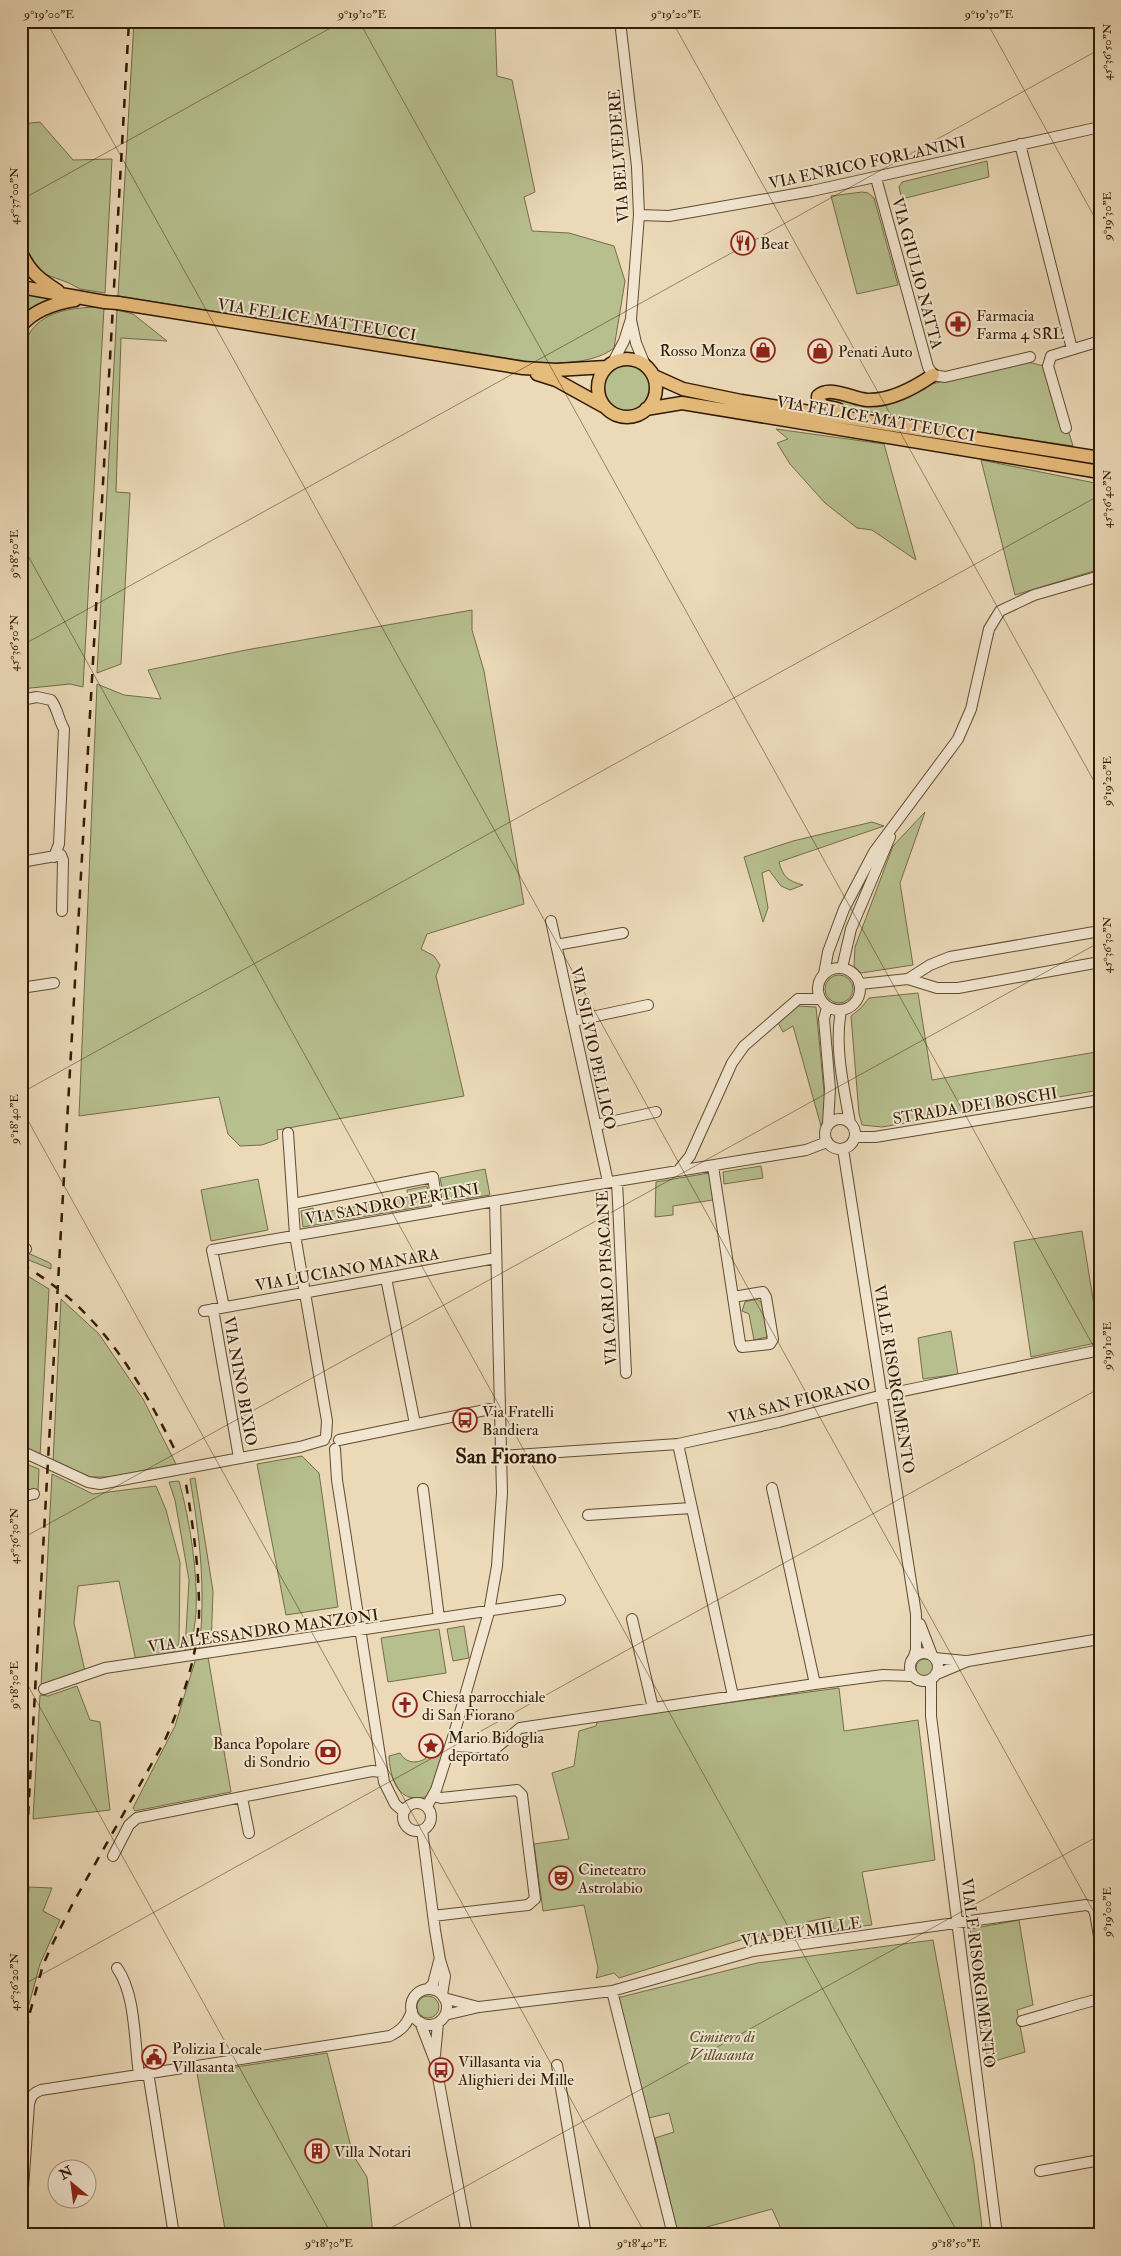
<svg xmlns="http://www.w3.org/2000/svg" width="1121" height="2256" viewBox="0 0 1121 2256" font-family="'IM FELL Double Pica',serif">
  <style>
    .green { fill: #b7bf8f; stroke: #746c49 }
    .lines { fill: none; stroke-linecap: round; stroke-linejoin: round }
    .minor-casing { stroke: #604a30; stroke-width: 12 }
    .major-casing { stroke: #311a03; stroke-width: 15 }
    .minor { stroke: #f2e6d1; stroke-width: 10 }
    .major { stroke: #e6bc7c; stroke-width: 12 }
    .rail { stroke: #311a03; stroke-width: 2.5; stroke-dasharray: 9 9; stroke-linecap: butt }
    .major-bridge-casing { stroke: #311a03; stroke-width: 15; stroke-linecap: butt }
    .major-bridge { stroke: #e6bc7c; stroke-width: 12 }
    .ticks { fill: none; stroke: #311a03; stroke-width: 1; stroke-opacity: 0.45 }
    .labels { text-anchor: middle; stroke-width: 4; stroke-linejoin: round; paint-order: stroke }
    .street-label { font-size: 16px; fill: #311a03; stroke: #f2e6d1 }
    .poi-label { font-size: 16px; fill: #311a03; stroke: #f2e6d1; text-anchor: start }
    .park-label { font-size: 16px; font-style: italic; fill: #594c2d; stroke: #f2e6d1 }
    .district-label { font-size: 21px; font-weight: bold; fill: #311a03; stroke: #f2e6d1 }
    .neatline { fill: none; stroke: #311a03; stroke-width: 2 }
    .ticks-label { font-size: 12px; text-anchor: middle; fill: #311a03 }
  </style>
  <rect width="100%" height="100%" fill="#ebd9b8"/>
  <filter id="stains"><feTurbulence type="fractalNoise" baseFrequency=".004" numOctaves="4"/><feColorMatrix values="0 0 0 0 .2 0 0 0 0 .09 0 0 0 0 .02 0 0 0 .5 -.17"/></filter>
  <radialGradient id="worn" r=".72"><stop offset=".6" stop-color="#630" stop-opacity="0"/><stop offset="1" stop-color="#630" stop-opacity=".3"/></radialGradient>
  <path class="green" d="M134,21H495L497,76L512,80L535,192L524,197L532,231L569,233L614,246L625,281L614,348C594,363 568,362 544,364L118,296Z
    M40,122L73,160L112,159L105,293L80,289L69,283L42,273L29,259L21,241V124Z
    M987,161L989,177L902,199L899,187L902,182Z
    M862,192L868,193L874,198L898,285L857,294L831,196Z
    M21,293L53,298V300L21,318Z
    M97,307L104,308L83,687L70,684L21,689V349C26,343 27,337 31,331C46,310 74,308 97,307Z
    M117,310L133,314L167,341L121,338L116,492L130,493L121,664L97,673Z
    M1027,362L1049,367L1073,446L885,418L872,412L829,404L831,399L867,404L883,402L925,389L927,385Z
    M603 387a24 24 0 1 1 48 0a24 24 0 1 1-48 0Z
    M776,429L884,444L916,560L872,530L857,528L825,503L790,464L777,443L788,439Z
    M981,460L1100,484V569L1015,595Z
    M472,610V630L484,671L524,904L427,934L421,949L434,956L440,965L436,976L464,1096L277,1130L278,1139L262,1145L240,1146L228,1134L219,1097L79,1116L97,684L124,695L161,699L148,670L246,650Z
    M925,812L900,883L913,965L861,973L854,966L855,947L893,846Z
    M872,822L884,826L779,862C783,877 788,881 803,885L790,890L781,886L769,870L762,873L768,908L763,922L744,857L793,841Z
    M825 989a14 14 0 1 1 28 0a14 14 0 1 1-28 0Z
    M918,993L932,1080L1096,1052L1100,1065V1090L882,1127L862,1125L859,1114L851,1016L861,1008L869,998Z
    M798,1006L816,1007L826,1113L821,1126L793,1026L783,1032L777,1021Z
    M761,1166L763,1178L724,1184L723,1172Z
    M485,1169L490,1195L445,1202L440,1178Z
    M709,1173L713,1200L673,1206V1215L655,1217L656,1182Z
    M258,1179L268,1230L211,1241L201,1190Z
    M427,1186L431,1205L303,1227L301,1211L313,1208L315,1214L408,1197L407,1190Z
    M1082,1231L1100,1342L1031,1357L1014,1242Z
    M21,1250L48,1262L51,1264V1269L21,1257Z
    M21,1272L49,1289L40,1456L21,1444V1404L27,1392L21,1373Z
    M61,1299L99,1334L143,1399L176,1464L114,1477H90L53,1462Z
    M757,1299L762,1303L767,1337L754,1340L749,1314L742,1311L745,1302Z
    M951,1331L958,1374L923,1379L918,1338Z
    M302,1456L319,1473L338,1607L286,1615L257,1464Z
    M21,1462L39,1469L38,1492L29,1494L28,1489L21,1490Z
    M52,1474L93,1494L156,1486L166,1510L180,1562L179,1643L174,1653L136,1661L119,1581L78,1586L74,1623L85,1671L41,1686Z
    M195,1478L213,1591L211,1648L199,1650C206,1591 200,1537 190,1479Z
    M179,1481C190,1521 198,1572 196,1613C195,1626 192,1639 190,1651L185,1650L189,1580L175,1500L169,1482Z
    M464,1626L469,1658L453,1661L447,1629Z
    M439,1629L446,1673L388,1682L381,1638Z
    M208,1657L231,1792L135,1811L133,1808L175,1726L196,1658Z
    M916 1668a9 9 0 1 1 18 0a9 9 0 1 1-18 0Z
    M77,1686L90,1720L100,1722L110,1810L33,1819L40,1695L48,1696Z
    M839,1688L844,1731L918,1720L935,1860L862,1872L872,1925L834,1929L830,1917L807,1922L800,1931L744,1939L619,1978L614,1973L596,1978L598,1968L584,1905L543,1911L534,1844L569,1839L552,1773L574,1766L579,1731L596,1726L598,1720Z
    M445,1746C442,1758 437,1786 429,1794C425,1798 420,1798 415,1798C394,1797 390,1772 389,1756L400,1753C406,1763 415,1764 425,1759L431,1748Z
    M29,1887L52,1888L43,1911L60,1920L40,1964L24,2023H21Z
    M1019,1920L1033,2005L1017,2010L1025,2052L988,2063L970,1929Z
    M933,1940L974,2163L983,2235H836L829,2231L783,2233L772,2209L678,2235L655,2138L674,2132L669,2113L649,2118L617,1998L757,1963Z
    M417 2007a11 11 0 1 1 22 0a11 11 0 1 1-22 0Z
    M327,2053L353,2155L367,2177L373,2235H226L197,2073Z"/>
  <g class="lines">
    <g class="minor-casing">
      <path id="minor" d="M1020,144L1072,349
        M876,178L928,367L933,375L945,377L1030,357
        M639,215L669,216L812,191L1100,127
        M631,320L636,343L645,365
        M613,362L624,341L631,319L639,215L637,167L620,21
        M1066,428L1048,366L1051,356L1100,341
        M21,700L37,697L51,700C58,709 58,719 64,729L59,844L54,857
        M21,862L61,855L63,860L62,911
        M551,921L608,1182
        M556,945L623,933
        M818 989a21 21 0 1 1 42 0a21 21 0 1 1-42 0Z
        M842,968L851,929L890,837
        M824,974L828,952L844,909L874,852L958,739L971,709L989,629L1000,611L1034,595L1100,576
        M908,979L930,965L950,957L1100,931
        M860,984L908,979L937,988H958L1100,962
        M21,988L54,983
        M827,1007L824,1019L830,1089L828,1124
        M841,1011C834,1047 844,1088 850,1123
        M573,1021L648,1005
        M825 1134a15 15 0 1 1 30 0a15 15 0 1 1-30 0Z
        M596,1125L656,1112
        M288,1133L295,1235L327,1421L326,1436
        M855,1137H875L1100,1100
        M843,1149L916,1614V1650L914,1656
        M713,1166L740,1343L742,1347L770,1344L773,1339L766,1297L763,1292L733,1297
        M678,1171L690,1156L732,1063L744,1046L798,999H820
        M617,1181L626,1373
        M293,1204L433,1177L438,1211
        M21,1246L26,1249
        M386,1278L415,1424
        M224,1307L212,1250L495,1201
        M213,1309L239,1458
        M204,1311L496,1258
        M339,1440L500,1407
        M678,1444L733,1696
        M335,1449L337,1480L384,1782L395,1804L404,1812
        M21,1451L88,1482L100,1484L300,1447L324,1440
        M501,1456L678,1444L779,1422L883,1395L1100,1350
        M772,1488L815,1684
        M423,1489L439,1618
        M21,1497L34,1494
        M588,1515L691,1508
        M632,1619L653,1708
        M920,1624L932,1655
        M910 1667a14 14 0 1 1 28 0a14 14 0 1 1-28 0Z
        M935,1658L965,1661
        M937,1674L968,1661L1100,1639
        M931,1679V1716L997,2235
        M44,1689L105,1668L560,1600
        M451,1746L496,1748L520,1728L815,1684L883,1675L912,1676
        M242,1798L249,1833
        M403 1817a14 14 0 1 1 28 0a14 14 0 1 1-28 0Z
        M427,1806L436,1790L454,1734L489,1612L497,1566L502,1493L495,1201L806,1150L827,1142
        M422,1830L435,1930L440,1960L445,1976L442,1995
        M113,1856L129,1825L137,1818L372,1771L382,1772
        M1092,1907L1095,1913L1100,1942
        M433,1916L528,1905L535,1899L522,1795L517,1790L441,1798L433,1796
        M117,1968C136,1995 134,2041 139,2074
        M428,1989L433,1984L439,1961
        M411 2007a18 18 0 1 1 36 0a18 18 0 1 1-36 0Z
        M612,1991L673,2235
        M444,1998L478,2007
        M445,2015L479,2007L612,1991L753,1951L1086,1905L1092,1907L1100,1903
        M1022,2021C1049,2014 1073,2005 1100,1999
        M420,2022L435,2061L467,2235
        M435,2055L438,2023
        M557,2065L586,2235
        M148,2072L174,2235
        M1040,2171L1100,2160
        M22,2235V2202L29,2104C31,2096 33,2093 41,2090L390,2036C402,2030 407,2024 412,2011"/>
    </g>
    <g class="major-casing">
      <path id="major" d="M21,252C29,272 41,280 58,291
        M21,287L105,302
        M118,303L523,368L556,370L606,367
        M21,326C34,310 56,303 75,300
        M598 388a29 29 0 1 1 58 0a29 29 0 1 1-58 0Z
        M537,374L556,380L603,406
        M654,376L683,389L741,401L1100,458
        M646,409L682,403L1100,472
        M838,409L824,406L818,401V396C830,385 853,399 867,400C891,401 914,388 933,375"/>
    </g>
    <use href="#minor" class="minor"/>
    <use href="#major" class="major"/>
    <path class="rail" d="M21,1264C99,1308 139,1378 178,1456
      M21,1941L129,21
      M21,2066L29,2016L43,1965L52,1945L73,1903L164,1742C181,1706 200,1649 199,1609C199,1567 193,1526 186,1484"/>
    <g class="major-bridge-casing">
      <path id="major-bridge" d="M105,302L118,303"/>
    </g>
    <use href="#major-bridge" class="major-bridge"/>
  </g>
  <path class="ticks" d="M46,21L1100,1923M359,21L1100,1358M672,21L1100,792M986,21L1100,227M21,200L343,21M21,543L959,2235M21,646L1100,49M21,1093L1100,495M21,1108L646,2235M21,1539L1100,942M21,1673L332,2235M21,1986L1100,1388M378,2235L1100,1835"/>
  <defs>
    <g id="restaurant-ring" transform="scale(1.25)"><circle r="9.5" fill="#f2e6d1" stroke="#8f2418" stroke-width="1.5"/><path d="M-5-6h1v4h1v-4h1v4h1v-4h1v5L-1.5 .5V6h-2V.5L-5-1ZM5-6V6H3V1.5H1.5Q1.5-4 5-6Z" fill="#8f2418"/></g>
    <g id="pharmacy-ring" transform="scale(1.25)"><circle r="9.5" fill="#f2e6d1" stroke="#8f2418" stroke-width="1.5"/><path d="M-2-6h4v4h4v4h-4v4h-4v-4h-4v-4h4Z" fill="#8f2418"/></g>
    <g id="shop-ring" transform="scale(1.25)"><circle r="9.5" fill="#f2e6d1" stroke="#8f2418" stroke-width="1.5"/><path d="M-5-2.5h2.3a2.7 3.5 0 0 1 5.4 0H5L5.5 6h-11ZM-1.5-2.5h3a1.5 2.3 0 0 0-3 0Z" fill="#8f2418"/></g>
    <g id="bus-ring" transform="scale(1.25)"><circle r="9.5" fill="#f2e6d1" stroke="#8f2418" stroke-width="1.5"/><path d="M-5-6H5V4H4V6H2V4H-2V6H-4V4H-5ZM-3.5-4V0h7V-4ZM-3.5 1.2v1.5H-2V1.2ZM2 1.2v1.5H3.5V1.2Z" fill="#8f2418"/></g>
    <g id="church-ring" transform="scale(1.25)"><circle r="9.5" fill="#f2e6d1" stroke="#8f2418" stroke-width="1.5"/><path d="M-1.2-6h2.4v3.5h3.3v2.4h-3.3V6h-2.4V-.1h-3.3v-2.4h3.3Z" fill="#8f2418"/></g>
    <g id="sight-ring" transform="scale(1.25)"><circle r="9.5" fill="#f2e6d1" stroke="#8f2418" stroke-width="1.5"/><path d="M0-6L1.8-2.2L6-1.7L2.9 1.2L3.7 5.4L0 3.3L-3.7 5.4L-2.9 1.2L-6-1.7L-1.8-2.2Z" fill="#8f2418"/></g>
    <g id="bank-ring" transform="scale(1.25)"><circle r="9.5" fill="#f2e6d1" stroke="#8f2418" stroke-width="1.5"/><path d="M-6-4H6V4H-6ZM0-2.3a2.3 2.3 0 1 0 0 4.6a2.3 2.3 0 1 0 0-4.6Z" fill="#8f2418"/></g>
    <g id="theatre-ring" transform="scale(1.25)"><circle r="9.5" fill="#f2e6d1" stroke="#8f2418" stroke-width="1.5"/><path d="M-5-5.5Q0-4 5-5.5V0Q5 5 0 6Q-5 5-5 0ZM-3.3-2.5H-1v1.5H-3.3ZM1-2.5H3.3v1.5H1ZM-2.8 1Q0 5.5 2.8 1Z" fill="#8f2418"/></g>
    <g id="civic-ring" transform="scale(1.25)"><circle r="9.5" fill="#f2e6d1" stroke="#8f2418" stroke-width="1.5"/><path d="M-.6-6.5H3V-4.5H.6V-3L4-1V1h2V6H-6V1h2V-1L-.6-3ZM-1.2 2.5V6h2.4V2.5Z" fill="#8f2418"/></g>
    <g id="building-ring" transform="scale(1.25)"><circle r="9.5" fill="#f2e6d1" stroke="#8f2418" stroke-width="1.5"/><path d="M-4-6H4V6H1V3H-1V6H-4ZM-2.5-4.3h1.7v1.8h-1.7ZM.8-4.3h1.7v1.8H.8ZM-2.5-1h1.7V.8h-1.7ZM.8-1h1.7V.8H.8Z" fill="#8f2418"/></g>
  </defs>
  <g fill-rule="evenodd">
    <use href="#restaurant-ring" x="743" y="243"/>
    <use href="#pharmacy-ring" x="958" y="324"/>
    <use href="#shop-ring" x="763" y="350"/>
    <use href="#shop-ring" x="820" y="351"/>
    <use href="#bus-ring" x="465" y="1420"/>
    <use href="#church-ring" x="405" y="1705"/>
    <use href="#sight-ring" x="431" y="1746"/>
    <use href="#bank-ring" x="328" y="1752"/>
    <use href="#theatre-ring" x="561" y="1878"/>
    <use href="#civic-ring" x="154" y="2057"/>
    <use href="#bus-ring" x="441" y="2070"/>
    <use href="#building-ring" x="317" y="2151"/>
  </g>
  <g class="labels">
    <g class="street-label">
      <text transform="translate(618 156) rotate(-94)" y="6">VIA BELVEDERE</text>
      <text transform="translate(867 162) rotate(-12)" y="6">VIA ENRICO FORLANINI</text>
      <text transform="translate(918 273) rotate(75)" y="6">VIA GIULIO NATTA</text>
      <text transform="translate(317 319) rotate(9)" y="6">VIA FELICE MATTEUCCI</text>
      <text transform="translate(876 418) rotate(10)" y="6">VIA FELICE MATTEUCCI</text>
      <text transform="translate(594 1048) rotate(78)" y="6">VIA SILVIO PELLICO</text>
      <text transform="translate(975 1105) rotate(-9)" y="6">STRADA DEI BOSCHI</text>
      <text transform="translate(392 1203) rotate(-10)" y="6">VIA SANDRO PERTINI</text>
      <text transform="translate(347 1269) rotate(-10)" y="6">VIA LUCIANO MANARA</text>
      <text transform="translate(606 1278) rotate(-93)" y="6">VIA CARLO PISACANE</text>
      <text transform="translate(895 1379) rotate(81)" y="6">VIALE RISORGIMENTO</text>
      <text transform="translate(241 1381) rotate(80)" y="6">VIA NINO BIXIO</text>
      <text transform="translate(799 1400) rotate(-14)" y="6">VIA SAN FIORANO</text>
      <text transform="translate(263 1630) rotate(-8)" y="6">VIA ALESSANDRO MANZONI</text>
      <text transform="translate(801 1931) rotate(-9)" y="6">VIA DEI MILLE</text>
      <text transform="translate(979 1973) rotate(83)" y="6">VIALE RISORGIMENTO</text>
    </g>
    <g class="poi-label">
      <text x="760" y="249">Beat</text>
      <text x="976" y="321">Farmacia<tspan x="976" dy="18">Farma 4 SRL</tspan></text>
      <text x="746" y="356" text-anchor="end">Rosso Monza</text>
      <text x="838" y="357">Penati Auto</text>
      <text x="482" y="1417">Via Fratelli<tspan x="482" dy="18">Bandiera</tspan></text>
      <text x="422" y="1702">Chiesa parrocchiale<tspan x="422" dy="18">di San Fiorano</tspan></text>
      <text x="448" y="1743">Mario Bidoglia<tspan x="448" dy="18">deportato</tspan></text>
      <text x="310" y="1749" text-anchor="end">Banca Popolare<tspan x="310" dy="18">di Sondrio</tspan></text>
      <text x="578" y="1875">Cineteatro<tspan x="578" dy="18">Astrolabio</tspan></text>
      <text x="172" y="2054">Polizia Locale<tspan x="172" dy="18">Villasanta</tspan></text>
      <text x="458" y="2067">Villasanta via<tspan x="458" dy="18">Alighieri dei Mille</tspan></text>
      <text x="334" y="2157">Villa Notari</text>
    </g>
    <g class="park-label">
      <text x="722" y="2042">Cimitero di<tspan x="722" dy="18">Villasanta</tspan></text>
    </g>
    <g class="district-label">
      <text x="506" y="1463">San Fiorano</text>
    </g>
  </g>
  <rect width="1121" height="2256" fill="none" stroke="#ebd9b8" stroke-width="55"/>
  <g transform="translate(72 2184) rotate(331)"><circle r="24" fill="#f2e6d1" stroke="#a5947f"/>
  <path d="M0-4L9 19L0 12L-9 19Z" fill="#8f2418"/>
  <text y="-8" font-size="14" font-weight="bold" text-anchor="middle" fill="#311a03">N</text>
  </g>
  <rect x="28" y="28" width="1066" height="2200" class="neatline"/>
  <g class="ticks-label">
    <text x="49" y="18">9°19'00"E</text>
    <text x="362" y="18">9°19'10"E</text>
    <text x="676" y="18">9°19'20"E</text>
    <text x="989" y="18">9°19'30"E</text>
    <text transform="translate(1107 52) rotate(-90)" y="4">45°36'50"N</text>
    <text transform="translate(14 196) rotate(-90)" y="4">45°37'00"N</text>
    <text transform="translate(1107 216) rotate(-90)" y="4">9°19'30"E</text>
    <text transform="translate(1107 499) rotate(-90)" y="4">45°36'40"N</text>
    <text transform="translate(14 554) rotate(-90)" y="4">9°18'50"E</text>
    <text transform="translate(14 643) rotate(-90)" y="4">45°36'50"N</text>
    <text transform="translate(1107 781) rotate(-90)" y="4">9°19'20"E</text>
    <text transform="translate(1107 945) rotate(-90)" y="4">45°36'30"N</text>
    <text transform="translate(14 1119) rotate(-90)" y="4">9°18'40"E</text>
    <text transform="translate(1107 1346) rotate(-90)" y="4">9°19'10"E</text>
    <text transform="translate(14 1536) rotate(-90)" y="4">45°36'30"N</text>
    <text transform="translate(14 1685) rotate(-90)" y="4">9°18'30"E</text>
    <text transform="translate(1107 1912) rotate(-90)" y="4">9°19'00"E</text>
    <text transform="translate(14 1982) rotate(-90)" y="4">45°36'20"N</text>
    <text x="329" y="2247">9°18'30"E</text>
    <text x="642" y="2247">9°18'40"E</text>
    <text x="956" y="2247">9°18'50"E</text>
  </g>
  <rect width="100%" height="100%" filter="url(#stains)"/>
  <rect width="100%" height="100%" fill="url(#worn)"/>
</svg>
